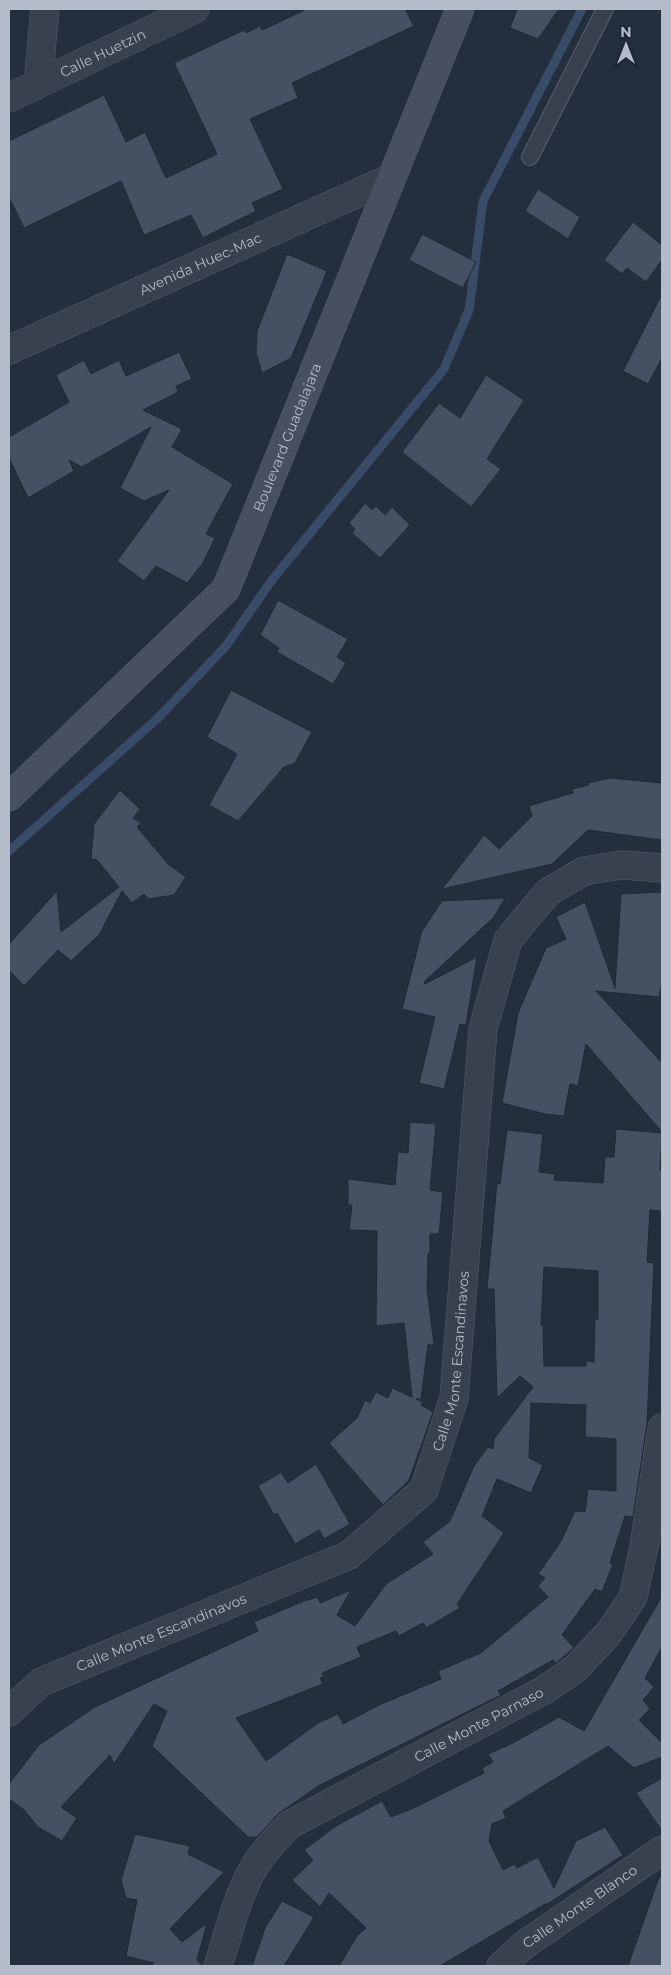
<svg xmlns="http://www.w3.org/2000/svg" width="671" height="1975" viewBox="0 0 671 1975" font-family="Montserrat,sans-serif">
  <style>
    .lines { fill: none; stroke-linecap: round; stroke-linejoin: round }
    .stream { stroke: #394c67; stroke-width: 9 }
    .building { fill: #455162; stroke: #1f2835; fill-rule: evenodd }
    .service-casing { stroke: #565f6c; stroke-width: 18 }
    .minor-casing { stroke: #565f6c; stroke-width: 29 }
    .tertiary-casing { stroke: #565f6c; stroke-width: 29 }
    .secondary-casing { stroke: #565f6c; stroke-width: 29 }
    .service { stroke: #38414e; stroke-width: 16 }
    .minor { stroke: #38414e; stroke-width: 28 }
    .tertiary { stroke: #38414e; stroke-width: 28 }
    .secondary { stroke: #465061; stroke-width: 28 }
    .labels { text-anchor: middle; stroke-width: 5; stroke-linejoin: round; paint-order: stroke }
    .street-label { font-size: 14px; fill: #b4bcc9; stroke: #1d2633 }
  </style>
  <rect width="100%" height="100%" fill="#242f3e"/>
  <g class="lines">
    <path class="stream" d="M9,851L158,718L226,646L272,580L444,369L469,310L483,201L582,9"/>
  </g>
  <path class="building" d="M307,9H405L414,26L292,83L298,98L250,119L283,189L252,203L256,211L203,238L191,215L144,235L121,181L24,228L9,197V141L104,95L126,142L145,132L166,178L217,154L174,63L244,30L246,33L260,26L262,30Z
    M517,9H559L538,39L510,28Z
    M538,189L580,217L568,239L525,211Z
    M633,222L662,245V260L646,282L627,268L622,274L604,260Z
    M422,234L476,262L463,288L409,260Z
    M287,254L327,271L291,358L262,373L256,353L257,331Z
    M662,294V358L648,384L623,371Z
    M179,352L192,379L176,386L178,392L143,410L182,429L172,447L233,484L206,534L215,538L203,563L187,583L156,566L144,581L117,561L169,490L144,501L120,488L151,427L82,467L69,460L74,471L28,498L9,458V437L69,402L56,375L84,360L91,374L119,360L126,376Z
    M486,375L524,400L487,459L501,469L471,507L402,452L439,403L460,418Z
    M365,503L372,510L376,506L385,515L392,507L410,525L380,558L352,533L355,529L349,523Z
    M278,600L348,639L337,657L346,663L333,684L277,652L279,648L260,635Z
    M231,690L312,732L295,763L284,767L238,821L209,805L237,754L207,737Z
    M610,778L662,783V840L588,830L552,864L442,889L484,835L499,849L532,816L529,806L573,793L572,789L589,785L588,783Z
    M120,790L140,809L133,818L141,823L137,827L168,864L186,877L174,895L148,899L144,894L132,903L122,891L99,935L71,961L58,950L24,986L9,970V944L57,891L61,932L119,887L97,860L91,859L94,824Z
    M662,892V982L659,997L596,991L662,1063V1132L586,1044L578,1086L570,1084L564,1116L545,1114L502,1103L518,1013L546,948L566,939L556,917L585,902L615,988L621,894Z
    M505,898L494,917L424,982L425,984L477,957L466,1025L460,1024L444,1089L419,1083L435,1017L402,1009L422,931L442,901Z
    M410,1122L436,1124L430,1190L443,1192L439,1234H430V1254H428L427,1288L434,1345H428L421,1399H416L423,1402L421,1405L433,1412L409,1480L383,1505L329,1443L357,1418L365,1400L370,1403L376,1392L388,1398L392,1388L412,1397L404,1323L376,1326L377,1231L349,1230L352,1205H348V1179L395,1185L398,1152L408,1153Z
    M616,1129L662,1133L660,1170L662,1171V1211L650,1210L647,1262L654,1263L647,1424L633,1517L625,1516L610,1563L613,1564L602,1592L595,1589L562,1635L574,1648L556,1663L553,1660L498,1691L501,1695L318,1786L278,1814L257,1837H248L152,1746L167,1711L154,1704L114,1764L110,1755L61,1807L77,1818L62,1841L38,1827L24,1810L9,1799V1784L39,1745L95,1707L258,1631L254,1622L304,1601L318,1597L320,1603L351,1590L337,1615L355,1626L386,1584L433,1554L423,1542L450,1521L474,1466L488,1447L493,1449L494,1439L533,1387L520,1376L497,1398L494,1289H487L497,1183L500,1184L507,1130L543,1134L539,1172L555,1174L554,1180L603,1183L605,1157H614ZM544,1267L598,1271V1319H595L594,1362L586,1361V1366H544L543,1325H541ZM531,1403L586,1405L585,1437L616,1439V1491L588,1489L585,1512L575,1511L560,1543L538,1574L545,1578L538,1586L548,1597L481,1653L438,1671L441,1679L379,1705L343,1724L338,1714L318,1723L266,1761L236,1718L323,1684L320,1678L324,1677L322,1673L361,1657L357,1647L396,1631L399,1636L423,1623L426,1628L460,1608L457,1604L504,1533L482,1516L497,1479L531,1493L543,1465L529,1458Z
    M316,1464L350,1524L324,1539L319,1530L295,1544L277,1513L274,1515L258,1486L281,1472L288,1483Z
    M662,1596V1647L645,1678L654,1687L643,1700L650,1709L639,1720L662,1743V1757L634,1768L608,1746L503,1811L506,1818L492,1824L489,1841L503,1870L514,1864L517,1868L538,1857L554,1888L576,1841L605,1827L623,1855L546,1905L547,1903L440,1966H339L357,1936L366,1928L329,1893L320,1907L292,1880L313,1860L304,1850L336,1826L382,1801L391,1817L416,1807L484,1773L482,1768L493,1762L488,1754L513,1743L559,1717L584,1731Z
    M662,1778V1831L636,1793Z
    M135,1834L190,1846L188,1854L224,1872L170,1929L182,1942L207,1923L197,1960L203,1966H150L154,1963L126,1956L137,1900L126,1898L121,1880Z
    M659,1877L662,1878V1966H628Z
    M282,1901L314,1917L284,1966H252L265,1928Z"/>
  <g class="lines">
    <g class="service-casing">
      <path id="service" d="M530,157L605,9"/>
    </g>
    <g class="minor-casing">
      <g id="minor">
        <path d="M38,84L45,9"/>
        <path id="s1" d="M9,350L391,178"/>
        <path id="s2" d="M9,1712L41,1682L349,1555L424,1490L454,1398L483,1029L508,940L548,892L584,871L622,865L662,868"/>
        <path id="s3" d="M218,1966C229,1933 237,1894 256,1864C265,1850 277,1838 289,1825L546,1689L576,1668L608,1634L633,1597L644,1547L662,1428"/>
        <path id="s4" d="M501,1966L524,1945L662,1850"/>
      </g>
    </g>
    <g class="tertiary-casing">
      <g id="tertiary">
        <path id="s5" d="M9,98L195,9"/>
      </g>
    </g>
    <g class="secondary-casing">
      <g id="secondary">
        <path id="s6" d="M9,797L226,589L460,9"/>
      </g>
    </g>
    <use href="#service" class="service"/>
    <use href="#minor" class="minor"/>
    <use href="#tertiary" class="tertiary"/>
    <use href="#secondary" class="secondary"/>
  </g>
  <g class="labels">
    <g class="street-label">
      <text dy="5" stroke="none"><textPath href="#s5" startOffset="104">Calle Huetzin</textPath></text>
      <text dy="5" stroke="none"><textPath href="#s1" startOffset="210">Avenida Huec-Mac</textPath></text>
      <text dy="5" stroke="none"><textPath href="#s6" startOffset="464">Boulevard Guadalajara</textPath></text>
      <text dy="5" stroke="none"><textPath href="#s2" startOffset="609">Calle Monte Escandinavos</textPath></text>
      <text dy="5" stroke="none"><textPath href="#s2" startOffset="174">Calle Monte Escandinavos</textPath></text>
      <text dy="5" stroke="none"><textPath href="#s3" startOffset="375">Calle Monte Parnaso</textPath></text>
      <text dy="5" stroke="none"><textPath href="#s4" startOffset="99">Calle Monte Blanco</textPath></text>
    </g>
  </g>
  <rect width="671" height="1975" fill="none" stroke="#b4bcc9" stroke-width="20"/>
  <g transform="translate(626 45)" stroke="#1d2633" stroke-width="4" paint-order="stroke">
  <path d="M0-4L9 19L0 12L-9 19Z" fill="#b4bcc9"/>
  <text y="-8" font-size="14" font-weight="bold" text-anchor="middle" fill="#b4bcc9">N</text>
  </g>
</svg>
